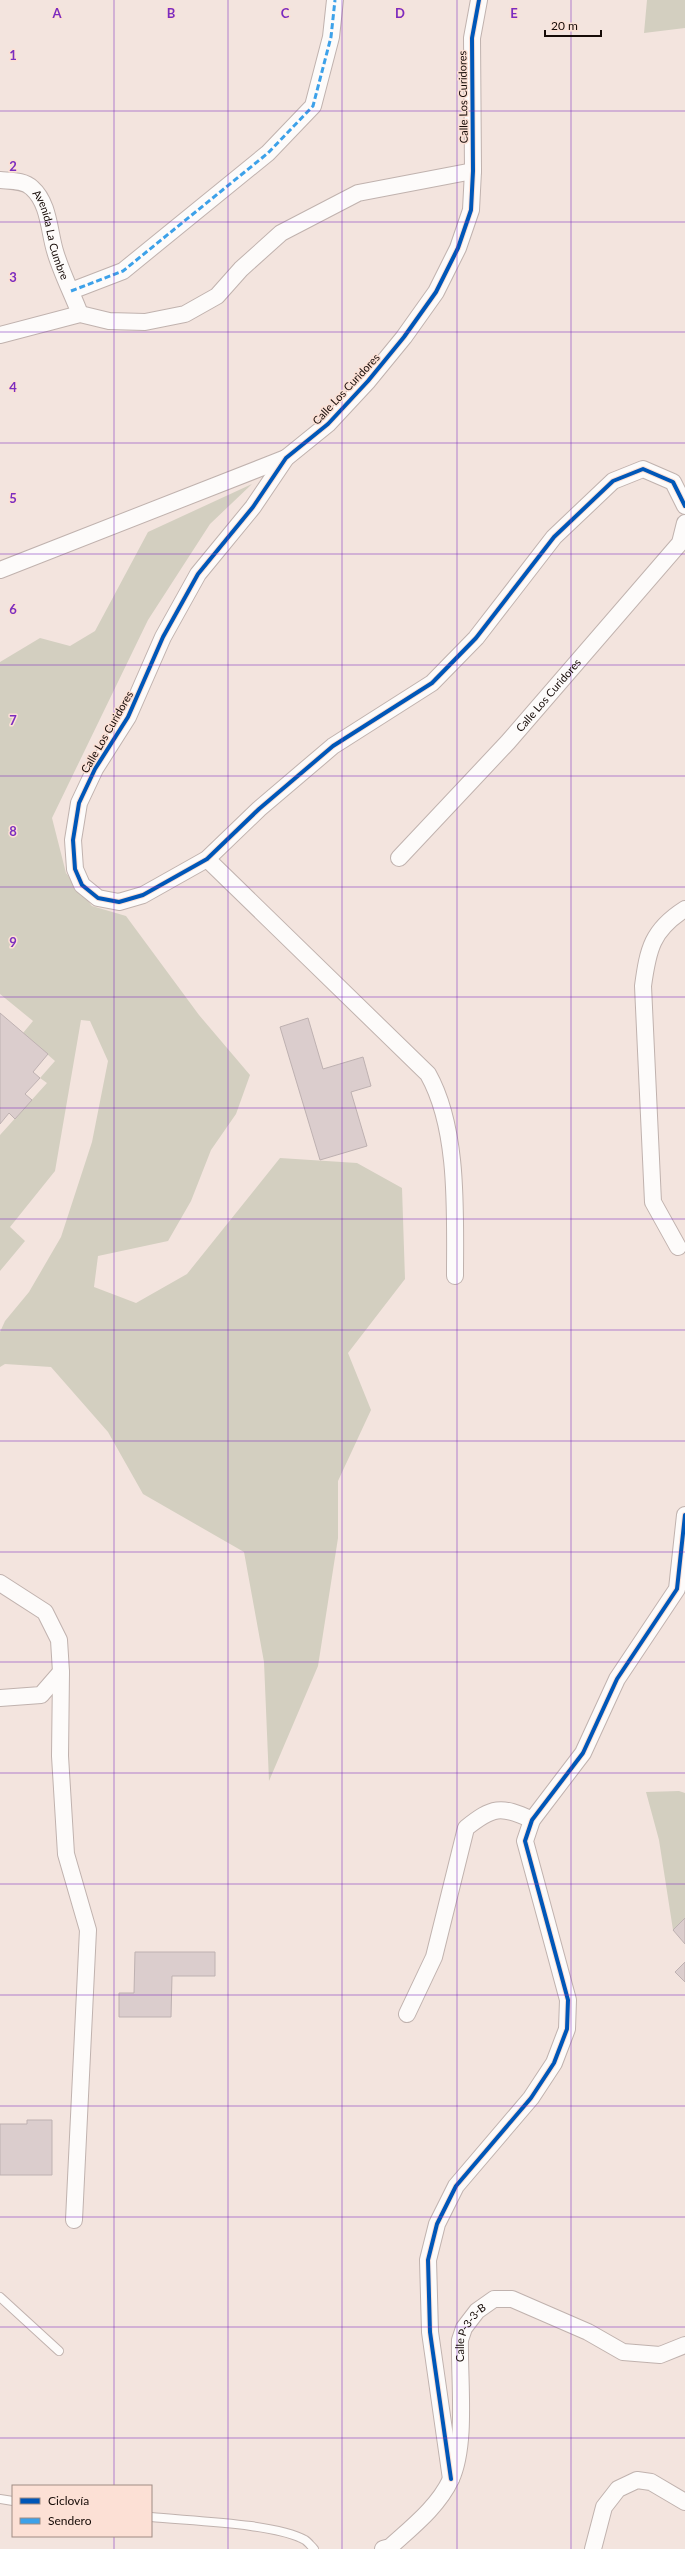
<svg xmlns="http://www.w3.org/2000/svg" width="685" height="2549" viewBox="0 0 685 2549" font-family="Lato,sans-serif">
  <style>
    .green { fill: #d3cfc0 }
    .building { fill: #dbcdcd; stroke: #beb1b1 }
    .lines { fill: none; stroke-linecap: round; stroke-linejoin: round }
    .service-casing { stroke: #c0b2ae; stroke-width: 10 }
    .minor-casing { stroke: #c0b2ae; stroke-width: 18 }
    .service { stroke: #fdfbfa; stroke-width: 8 }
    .minor { stroke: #fdfbfa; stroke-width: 16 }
    .quiet { stroke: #3da1e9; stroke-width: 3; stroke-dasharray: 6 3; stroke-linecap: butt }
    .cycleway-casing { stroke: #fce0d5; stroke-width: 6 }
    .cycleway { stroke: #0057b8; stroke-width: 4 }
    .grid { fill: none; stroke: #7b2cbf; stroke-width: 1; stroke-opacity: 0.55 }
    .labels { text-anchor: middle; stroke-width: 3; stroke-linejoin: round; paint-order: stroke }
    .street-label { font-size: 11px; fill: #160b07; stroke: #fce0d5 }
    .grid-label { font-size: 13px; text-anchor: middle; font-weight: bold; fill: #7b2cbf; stroke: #fce0d5; stroke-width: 3; stroke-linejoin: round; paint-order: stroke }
  </style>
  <rect width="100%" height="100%" fill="#f3e4de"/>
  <path class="green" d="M647,0H685V28L644,33Z
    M252,484L210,524L148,620L52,818L66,873L92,906L126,916L199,1015L250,1075L236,1114L211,1150L191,1201L168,1241L98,1256L94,1287L136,1303L187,1274L280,1158L357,1163L402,1188L405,1279L348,1353L371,1410L338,1481V1538L318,1666L269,1781L264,1662L244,1552L143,1494L108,1432L51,1367L5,1364L0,1367V1332L5,1321L29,1292L61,1237L92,1142L108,1061L90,1021L81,1020L55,1171L10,1227L25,1241L0,1271V1135L47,1083L40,1078L55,1061L23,1033L33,1021L0,994V662L40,638L70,646L95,631L148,532Z
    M679,1791L685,1793V1918L673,1930L659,1840L646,1792Z"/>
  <path class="building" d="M0,1013L48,1054L33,1072L40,1078L25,1094L32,1100L15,1119L9,1113L0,1124Z
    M308,1018L323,1069L363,1057L371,1086L351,1092L367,1146L320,1160L280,1027Z
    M685,1918V1944L673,1930Z
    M135,1952H215V1976H172L171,2017H119V1993H134Z
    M685,1962V1982L675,1972Z
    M27,2120H52V2175H0V2124H27Z"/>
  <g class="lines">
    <g class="service-casing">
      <path id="service" d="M0,2297L59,2351
        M0,2499L13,2501
        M151,2517C188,2521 275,2523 305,2540C308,2542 311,2546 314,2549"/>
    </g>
    <g class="minor-casing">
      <g id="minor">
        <path d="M479,0L472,38L473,171L471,210L458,248L436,292L404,337L368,381L328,424L286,458L253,507L198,574L163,637L128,717L95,769L79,803L73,840L75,869L82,885L98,898L119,902L143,895L207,859L259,809L333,746L432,683L476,638L554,537L613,481L643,469L673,482L685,506"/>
        <path id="s1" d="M0,180C11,181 24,180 32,188C49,203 49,231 55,251C61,272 72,293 80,314"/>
        <path d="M71,291L123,271L268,153L313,106L331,37L335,0"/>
        <path d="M0,335L80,314L109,321L145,322L185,314L217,296L241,269L281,233L358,193L473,171"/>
        <path d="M0,570L286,458"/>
        <path id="s2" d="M399,858L508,742L680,543L685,523"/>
        <path d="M207,859L428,1074C459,1129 455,1213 455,1276"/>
        <path d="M678,1247L653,1202L643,986C648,949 652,930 685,909"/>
        <path d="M0,1583L45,1612L59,1640L61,1672L60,1756L66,1854L88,1930L74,2220"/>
        <path d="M0,1698L41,1695L61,1672"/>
        <path d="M407,2014L434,1957L466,1828C492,1807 501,1805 532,1820"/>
        <path d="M451,2479L430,2332L428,2260L437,2224L456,2186L531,2098L554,2063L567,2029L568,2000L525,1841L532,1820L583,1753L617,1679L677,1589L685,1515"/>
        <path id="s3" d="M383,2549L390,2547C412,2527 438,2507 451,2479C467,2444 459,2380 460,2340L464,2328L477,2311L494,2299H512L588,2332L623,2352L660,2355L685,2345"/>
        <path d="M593,2549L604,2507L618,2489L637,2480L651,2482L685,2502"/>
      </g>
    </g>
    <use href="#service" class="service"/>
    <use href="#minor" class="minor"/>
    <path class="quiet" d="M71,291L123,271L268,153L313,106L331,37L335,0"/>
    <g class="cycleway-casing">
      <path id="cycleway" d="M479,0L472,38L473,171L471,210L458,248L436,292L404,337L368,381L328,424L286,458L253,507L198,574L163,637L128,717L95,769L79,803L73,840L75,869L82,885L98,898L119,902L143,895L207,859L259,809L333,746L432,683L476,638L554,537L613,481L643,469L673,482L685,506
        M451,2479L430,2332L428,2260L437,2224L456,2186L531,2098L554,2063L567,2029L568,2000L525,1841L532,1820L583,1753L617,1679L677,1589L685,1515"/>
    </g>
    <use href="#cycleway" class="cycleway"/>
  </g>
  <path class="grid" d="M114,0V2486M228,0V2549M342,0V2549M457,0V2549M571,0V2549M0,111H685M0,222H685M0,332H685M0,443H685M0,554H685M0,665H685M0,776H685M0,887H685M0,997H685M0,1108H685M0,1219H685M0,1330H685M0,1441H685M0,1552H685M0,1662H685M0,1773H685M0,1884H685M0,1995H685M0,2106H685M0,2217H685M0,2327H685M0,2438H685M114,2536V2549"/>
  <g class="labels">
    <g class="street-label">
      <text transform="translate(463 97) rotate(-91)" y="4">Calle Los Curidores</text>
      <text dy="4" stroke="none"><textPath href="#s1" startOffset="85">Avenida La Cumbre</textPath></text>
      <text transform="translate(346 389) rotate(-47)" y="4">Calle Los Curidores</text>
      <text dy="4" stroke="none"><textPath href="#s2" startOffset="221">Calle Los Curidores</textPath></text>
      <text transform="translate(107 732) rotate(-60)" y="4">Calle Los Curidores</text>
      <text dy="4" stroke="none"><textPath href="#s3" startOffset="250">Calle P-3-3-B</textPath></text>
    </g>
  </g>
  <g class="grid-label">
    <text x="57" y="18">A</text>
    <text x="171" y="18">B</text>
    <text x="285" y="18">C</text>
    <text x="400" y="18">D</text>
    <text x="514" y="18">E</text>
    <text x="13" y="60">1</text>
    <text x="13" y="171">2</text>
    <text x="13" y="282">3</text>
    <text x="13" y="392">4</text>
    <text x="13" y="503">5</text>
    <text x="13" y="614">6</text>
    <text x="13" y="725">7</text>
    <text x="13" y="836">8</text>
    <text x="13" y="947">9</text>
  </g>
  <rect x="12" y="2485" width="140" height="52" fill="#fce0d5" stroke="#a08b83"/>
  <rect x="20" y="2498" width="20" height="6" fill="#0057b8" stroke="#a08b83"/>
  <text x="48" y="2505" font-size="12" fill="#160b07">Ciclovía</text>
  <rect x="20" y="2518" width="20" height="6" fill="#3da1e9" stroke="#a08b83"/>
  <text x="48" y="2525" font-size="12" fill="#160b07">Sendero</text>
  <path d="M545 30v6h56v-6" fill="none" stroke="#160b07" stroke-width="2"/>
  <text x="551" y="30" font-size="12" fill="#160b07" stroke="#fce0d5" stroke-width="3" paint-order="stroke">20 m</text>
</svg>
